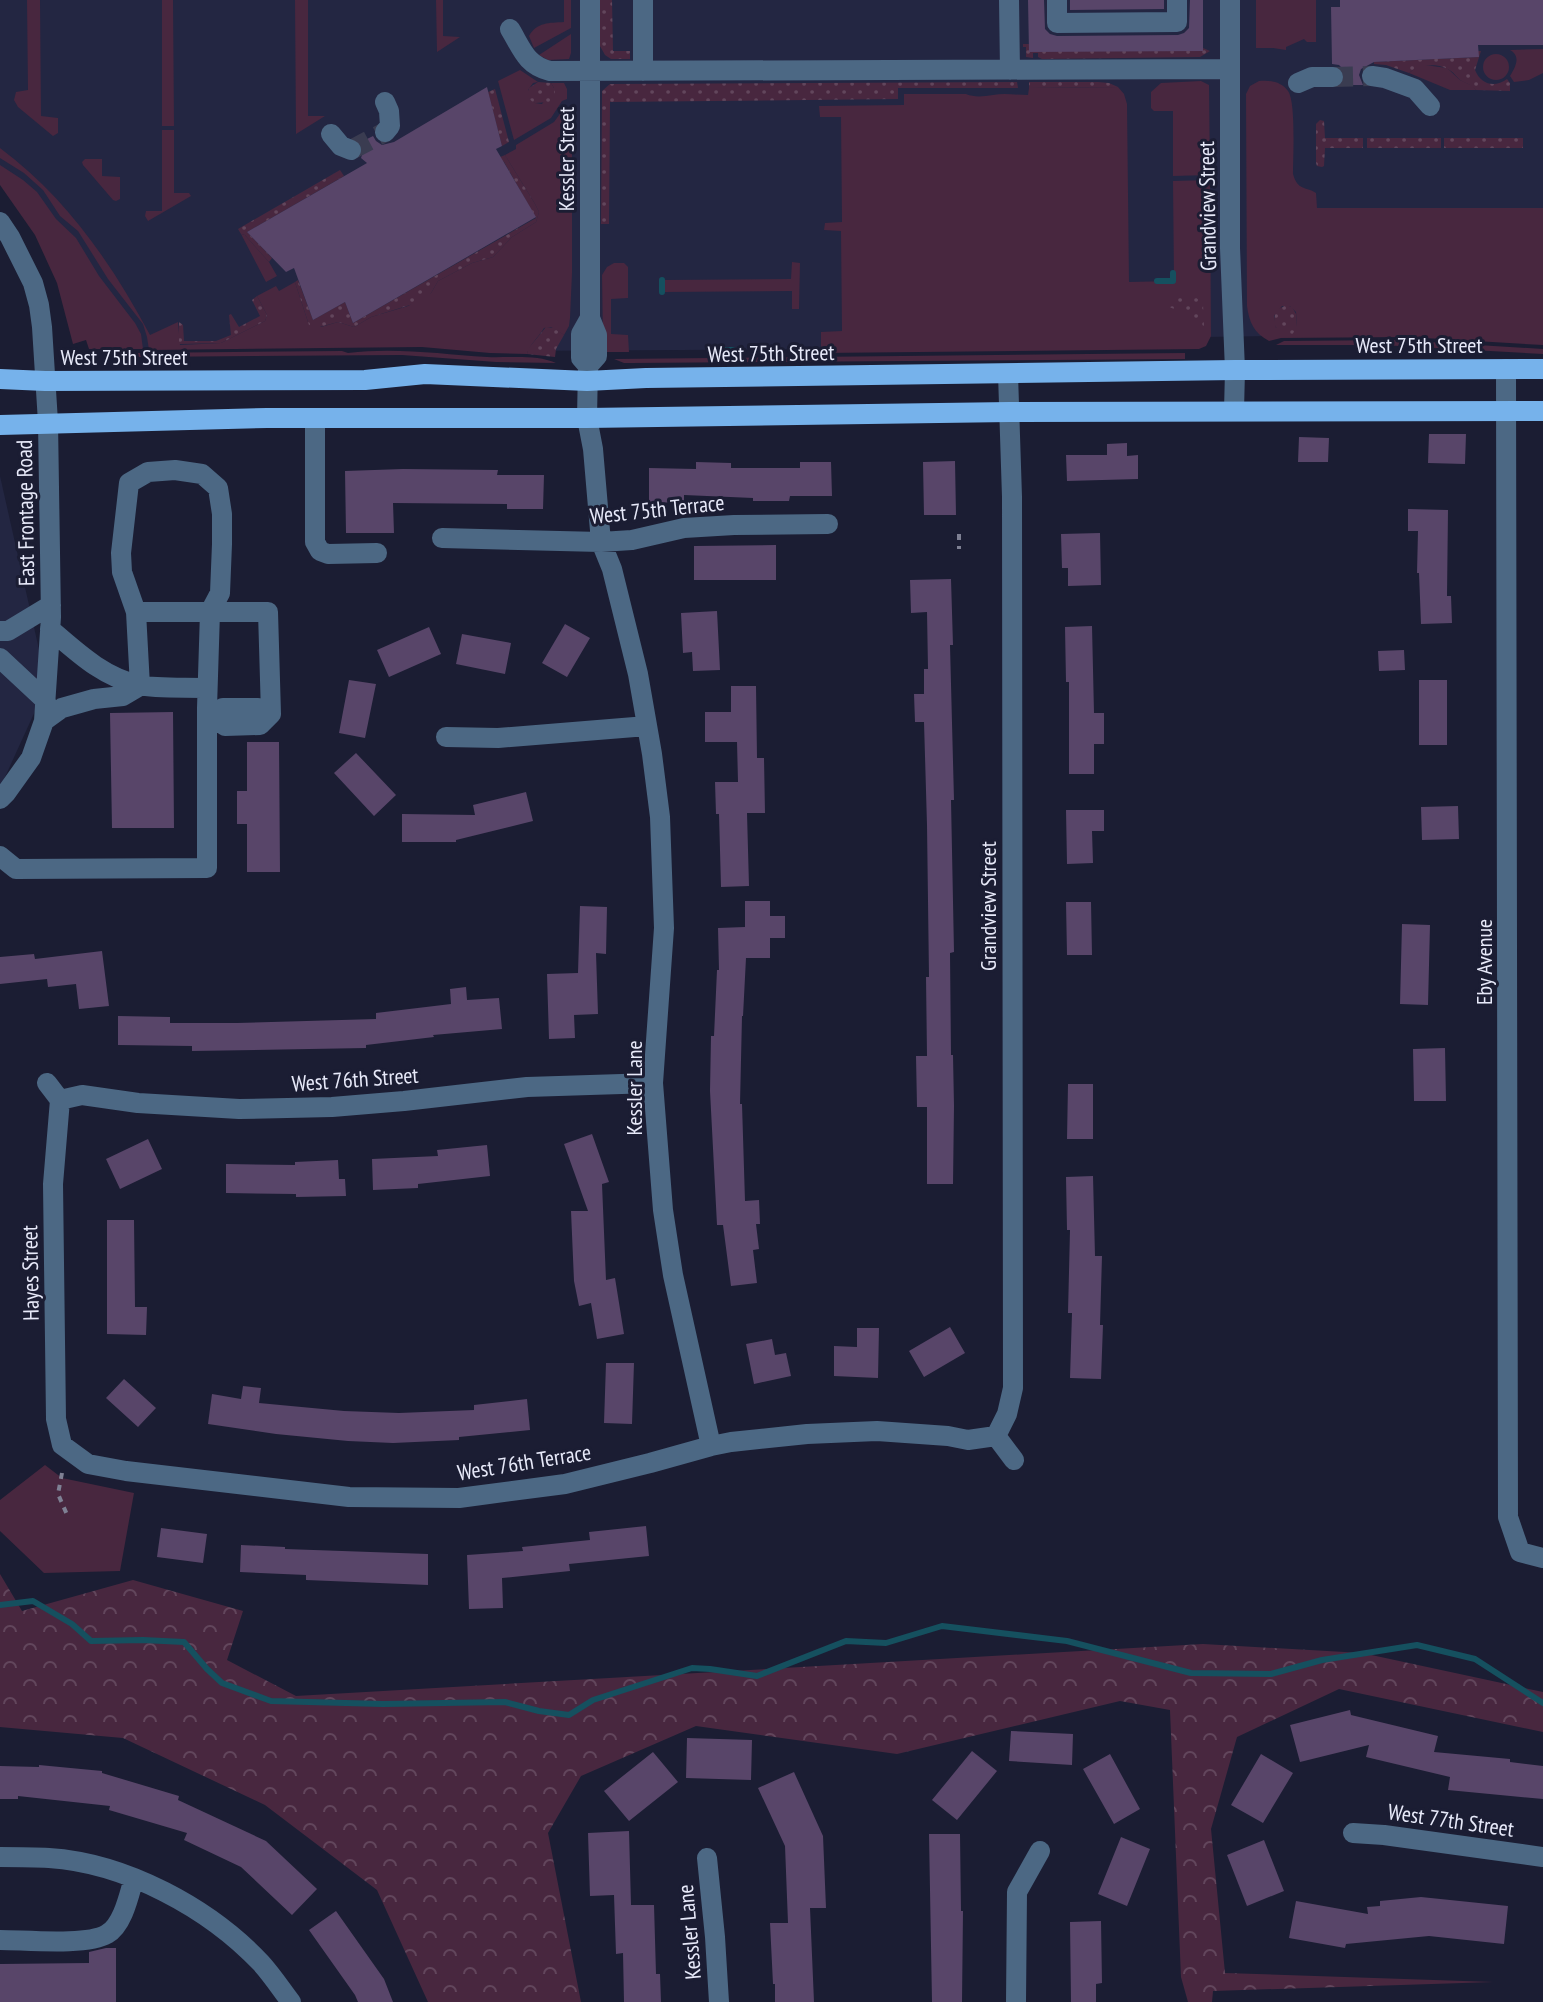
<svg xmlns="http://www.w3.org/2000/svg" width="1543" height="2002" viewBox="0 0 1543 2002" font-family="'PT Sans Narrow',sans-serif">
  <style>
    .built { fill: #232642 }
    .green { fill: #48273f; fill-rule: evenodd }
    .forest { fill: url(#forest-crowns) }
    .garden { fill: url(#garden-dots) }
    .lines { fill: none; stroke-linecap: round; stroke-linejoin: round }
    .stream { stroke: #15505f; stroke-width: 6 }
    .building { fill: #584569 }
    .minor-tunnel { stroke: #3a3c51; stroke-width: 20; stroke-dasharray: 20 10; stroke-linecap: butt }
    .path { stroke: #7e8093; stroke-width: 4; stroke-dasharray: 6 6; stroke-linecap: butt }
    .minor { stroke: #4c6884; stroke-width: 20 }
    .major { stroke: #76b2eb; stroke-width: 20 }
    .labels { text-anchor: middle; stroke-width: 6; stroke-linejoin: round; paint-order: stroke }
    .street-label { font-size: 22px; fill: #e7e9f9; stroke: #1b1d33 }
  </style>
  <defs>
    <pattern id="forest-crowns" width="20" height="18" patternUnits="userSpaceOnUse" patternTransform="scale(2)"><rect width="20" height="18" fill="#48273f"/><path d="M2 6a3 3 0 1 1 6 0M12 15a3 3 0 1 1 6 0" fill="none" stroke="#62465c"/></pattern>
    <pattern id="garden-dots" width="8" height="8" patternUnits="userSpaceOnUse" patternTransform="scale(2)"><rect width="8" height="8" fill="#48273f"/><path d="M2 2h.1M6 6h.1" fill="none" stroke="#62465c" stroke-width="1.8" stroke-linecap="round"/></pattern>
  </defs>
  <rect width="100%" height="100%" fill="#1b1d33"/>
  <path class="built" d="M0,0H1543V332L1205,337L1184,347L493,351L422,345L133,348L107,340L48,242L0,176Z
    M0,476L47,685L0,788Z"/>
  <path class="green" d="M27,0H40L41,116L58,118V133L53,136L18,107L14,100L16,92L28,90Z
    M162,0H173L174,126H162Z
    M295,0H308V116H325L296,134Z
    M436,0H443V36L460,37L437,52Z
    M564,0H571V28L534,48L529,36C537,22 549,23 564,22Z
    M1256,0H1316V42H1307L1304,39L1286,47V50L1273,48H1256Z
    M571,34V53L569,59L548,60L539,55Z
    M1543,49V73L1529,80L1514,82L1510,76C1516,66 1521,56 1510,50Z
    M1483 67a13 13 0 1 1 26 0a13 13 0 1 1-26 0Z
    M1425,65L1447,68L1460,80L1473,86L1476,90H1450L1409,73L1417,67Z
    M520,70L538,82L533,83L528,90L530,99L535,103L542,104L554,88L551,83H564L567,89V99L562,101L551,118L514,140L498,81Z
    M1201,81L1209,85L1210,175L1173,176V111H1154L1151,108V92L1161,83Z
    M1259,81C1269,80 1281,81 1288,91C1296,102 1293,157 1293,174C1298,191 1305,186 1316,193L1317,208H1543V345L1407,337L1281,338L1269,341C1254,333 1249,322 1247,306L1246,94L1250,86ZM1282,306H1290L1296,312L1297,327L1276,328L1274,316Z
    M1118,87L1124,94L1127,104L1129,282L1174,281L1173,181L1210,180L1211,336L1206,346L1199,349L821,353V332L842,331L841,231L824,230L825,223L842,222L841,117H820L819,106L904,105V94H966C976,98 984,96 993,95C1004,93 1017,95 1028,95L1029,88Z
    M565,107H567C567,117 571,123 572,133V273L570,318L569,326L564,335L551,327L544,328C539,337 529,345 527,354L490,353L422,347L149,350L147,337L143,324L108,279L78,231L60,216L43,190L24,173L0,158V148C66,197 112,264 150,335L178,322L180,345L221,343L265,321L267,315L257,296L276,286L279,291L295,282L308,322L321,327L338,322L354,327L371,317L408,306L431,293L438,281L472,263L493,257L512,237L536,222L539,212L535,204L505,155L516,149V145L554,122Z
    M162,130H174V193H189L191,196L148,221L145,216L146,211H162Z
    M85,159H102V176L120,177V199L116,201L113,200L83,165L82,162Z
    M0,165L23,180L37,192L56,219L76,238L99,276L135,323L141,334L143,349H89L86,340L73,344L57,283L35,235L0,185Z
    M241,234L245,235L269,262L277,276L266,282Z
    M792,262L800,263L799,309H792V291L663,292V280L791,279Z
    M614,263H624L628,267V298L611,299V334L628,335L629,352H607L603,340L602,275L607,267Z
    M1396,340L1543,349V354L1382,345L1375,343L1374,345H1276L1284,341Z
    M342,351L348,353C394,347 441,354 487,357C509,358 536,354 556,363L496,362L402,355L138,357V353Z
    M1185,353V359L630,363H624L614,359Z
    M45,1465L62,1478L134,1493L120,1571L44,1573L0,1531V1500Z"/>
  <path class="forest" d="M0,1574L22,1611L133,1580L243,1611L227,1660L296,1696L1203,1644L1362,1653L1543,1692V1732L1339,1689L1237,1737L1211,1829L1225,1973L1493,1982L1213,1991L1212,2002H1188L1181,1977L1170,1710L1120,1701L897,1754L696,1726L581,1776L548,1833L581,2002H428L377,1890L265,1805L123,1738L0,1727Z"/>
  <path class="garden" d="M600,0H612L613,51H630V59H611L605,55L600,46Z
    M1023,44H1029V51H1203V48L1210,51L1200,57L1042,59L1038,57V53H1033V58L1026,57V47H1023Z
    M1478,51H1481L1475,70C1481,85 1495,88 1507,79L1510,83V91L1476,90C1471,84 1467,84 1460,80C1457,77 1454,73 1451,71C1439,62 1419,64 1409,73L1386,65L1374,64V62L1478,57Z
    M538,82L551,83L555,90V94L550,102L535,103C529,100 526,95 529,88Z
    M1017,82L1018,88H898V99L610,102L609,224H601L602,95V91L610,84Z
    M1029,82H1098L1109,83L1118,87L1029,88Z
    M495,89L509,142L502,146L488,92Z
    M1320,120L1324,121L1325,138H1363V148H1325L1324,166L1322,167L1317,166L1316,163V124Z
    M1367,138H1441V148H1367Z
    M1444,138H1523V148H1444Z
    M505,155L535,204L539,212L536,222L512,237L493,257L472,263L438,281L431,293L423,301L371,317L354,327L338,322L316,328L309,325L295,282L298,280L313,320L345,302L353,323L536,218L504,162L498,158Z
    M340,170L344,176L247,232L272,258L269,262L245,235L241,234L238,229Z
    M257,296L267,315L265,321L221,343L179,344V322L183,325L184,341H216L231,335L229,315L231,314L239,327L260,316L252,300Z
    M1182,296L1196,297L1203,304L1204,326L1201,328L1195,326C1190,304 1182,314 1167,306L1170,300Z
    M1286,305L1292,307L1296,314L1297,327L1292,335C1277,336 1270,323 1277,310Z
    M546,327L554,328L564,335L556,349L555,357L527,354L528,349Z"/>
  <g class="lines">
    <path class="stream" d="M662,280V292
      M1157,281H1173V273
      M717,350H733
      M0,1605L33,1601L72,1624L91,1641L143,1640L184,1642L207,1669L222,1683L271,1701L383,1704L505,1702L539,1711L569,1715L593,1700L692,1668L710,1669L757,1676L846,1641L886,1643L942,1626L1067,1641L1191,1673L1271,1674L1322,1660L1417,1645L1475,1659L1543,1703"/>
  </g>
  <path class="building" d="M1028,0H1044L1045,29L1050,34L1057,36L1178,35L1184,33L1189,28L1190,0H1203V51L1029,52Z
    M1070,0H1164V9L1070,10Z
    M1340,0H1543V45H1478L1479,57L1374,62L1361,69L1359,75L1363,85H1343L1346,78L1345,71L1339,65L1332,64L1331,7H1340Z
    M487,87L502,146L496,149L536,217L353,323L345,302L313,320L294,268L286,272L247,232L367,163L361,158L364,149L361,142L373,136L376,141L382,145L394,142Z
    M1429,434H1466L1465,464L1428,463Z
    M1299,437L1329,438L1328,462H1298Z
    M1127,443V456L1138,455V479L1067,481L1066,455H1107V444Z
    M955,461L956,515H924L923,462Z
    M696,462L731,463V468H800V462H831L832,496H790L789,501H753V498L684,495V503L649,502V468L696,469Z
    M403,469L498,470L497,475H544L543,509H507V504L393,503L394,533H346L345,471Z
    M1408,509L1448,510L1447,596H1451L1452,623L1421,624L1419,573H1417L1418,531H1408Z
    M1100,533L1101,585L1068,586V568H1062L1061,534Z
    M776,545V580H694V546Z
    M951,579L953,645H950L954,800H951L954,952L950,953L951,1055H953L954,1106L953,1184H927V1107H917L916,1056H927L926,977H929L927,825L924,722H915L914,694H924V669H928L927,612L911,613L910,580Z
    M717,611L720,670L693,671L692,652L683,653L681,613Z
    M565,624L590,638L567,677L542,663Z
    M1092,626L1094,713H1104V744H1094V774H1069V682H1066L1065,627Z
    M429,627L441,654L389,677L377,650Z
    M462,634L511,643L505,674L456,664Z
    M1404,650L1405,670L1379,671L1378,651Z
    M349,680L376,684L365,738L339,733Z
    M1419,680H1447V745H1419Z
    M731,686H756L757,758H764L765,813H747L749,886L721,887L719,814H716L715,782H738L737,742H705V712H731Z
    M173,712L174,828H112L110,713Z
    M247,742H279L280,872H247V824H237V791H247Z
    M356,753L396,795L374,816L334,773Z
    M526,792L533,821L456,840V842H402V814L475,815L473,805Z
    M1458,806L1459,839L1422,840L1421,807Z
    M1066,810H1104V831H1092L1093,863L1067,864Z
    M745,901H770V916H785V938H770V958H746L743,1016H742L740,1104H742L745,1201L759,1200L760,1224H756L759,1249L753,1250L757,1283L731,1286L723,1225H717L710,1091L711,1036H714L717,970H719L718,928L745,927Z
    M1066,902H1091L1092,955H1067Z
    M580,906L607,907L606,954L596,953L598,1014L574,1015L575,1038L549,1039L547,974L578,973Z
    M1402,924L1430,925L1428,1005L1400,1004Z
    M102,951L109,1006L79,1009L76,984L48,987L47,979L0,984V957L34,954L35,959Z
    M466,987L467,1000L499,998L502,1029L433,1035L434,1037L366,1045V1048L192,1051V1046L118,1045V1016L170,1017V1023H237L376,1019V1013L451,1004L450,989Z
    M1445,1048L1446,1101H1414L1413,1049Z
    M1068,1084H1093V1139H1067Z
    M592,1134L609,1182L602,1184L606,1280L615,1278L624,1334L597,1339L591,1303L579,1306L574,1281L571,1211H588L564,1144Z
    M148,1139L162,1169L120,1189L106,1159Z
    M487,1145L490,1176L418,1184V1188L373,1190L372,1159L438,1156L437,1150Z
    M338,1160L339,1179H345L346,1196L296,1197V1194L226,1193V1164L295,1165V1162Z
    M1093,1176L1095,1256H1102L1100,1325H1103L1101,1379L1070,1378L1072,1313H1068L1070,1230H1067L1066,1177Z
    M107,1220H134L135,1307H147L146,1335L107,1334Z
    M950,1327L965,1353L924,1377L909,1351Z
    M857,1328H879L878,1378L834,1376V1346L857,1347Z
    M772,1339L775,1355L786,1353L791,1376L754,1384L746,1344Z
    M606,1363H634L632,1424L604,1423Z
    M124,1379L156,1408L138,1427L106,1398Z
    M243,1386L261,1388L259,1403L344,1411L399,1413L474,1410V1405L527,1399L530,1430L459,1437V1440L393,1443L348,1441L276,1434L208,1424L212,1394L241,1399Z
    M646,1526L649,1556L569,1564L570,1571L502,1578L503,1608L469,1609L467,1555L523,1551L522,1547L590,1540L589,1532Z
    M161,1528L207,1534L203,1563L157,1557Z
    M241,1545L285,1547V1549L428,1554V1585L306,1580V1575L240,1572Z
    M1350,1710L1351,1715L1438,1736L1434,1752L1510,1759V1762L1543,1766V1799L1448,1790L1450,1777L1366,1757L1369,1745L1300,1762L1290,1725Z
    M1011,1731L1073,1734L1072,1765L1009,1761Z
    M687,1738L752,1740L751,1780L686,1778Z
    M972,1751L997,1771L957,1820L932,1800Z
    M653,1752L678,1782L629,1821L604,1791Z
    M1110,1754L1140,1809L1114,1824L1083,1769Z
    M1261,1754L1293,1773L1263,1823L1231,1805Z
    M39,1765L102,1771V1773L179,1796L178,1800L266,1841L317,1889L292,1915L241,1867L184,1840L187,1833L109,1810L110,1806L18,1796V1799H0V1766L39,1767Z
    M794,1772L823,1836L826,1908H810L814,2002H775V1984H773L770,1923H788L785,1846L758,1788Z
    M629,1831L631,1905H654L656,1974H660L661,2002H624L623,1953L616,1954L614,1895L590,1896L588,1833Z
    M929,1834H960L961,1911H963L962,2002H932Z
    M1121,1837L1150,1849L1127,1906L1098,1894Z
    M1264,1840L1284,1891L1247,1906L1227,1855Z
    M1421,1897L1508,1906L1504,1944L1429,1936L1346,1944L1345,1948L1289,1938L1296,1901L1368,1914L1367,1907L1380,1906V1901Z
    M336,1911L384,1979L393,2002H358L355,1995L309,1930Z
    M1101,1921L1102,1983L1096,1984V2002H1071L1070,1922Z
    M106,1948H116V2002H0V1964L89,1963V1952Z"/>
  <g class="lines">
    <path class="minor-tunnel" d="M1333,77L1372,76
      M351,150L385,132"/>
    <path class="path" d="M959,534V549
      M62,1473L58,1494L68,1517"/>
    <path class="minor" d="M643,0V71
      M1009,0L1010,70
      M1057,0V23L1177,22V0
      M1230,0V248L1235,370L1234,411
      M510,29C522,49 526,65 550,71L1230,69
      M1372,76L1385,78L1415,89L1430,106
      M1298,83L1312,77H1333
      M385,102L389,111L390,126L385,132
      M331,134L341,146L351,150
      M0,222L10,237L33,283L39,305L42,327L48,422L51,617L44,721L31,758L6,793L0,799
      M590,318L581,334V358L588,366L587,418L593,449L601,542L612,569L638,674L652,754L660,817L664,928L653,1083L663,1210L673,1275L711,1446
      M588,366L597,356V335L590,318V0
      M1506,369L1508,1517L1520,1552L1543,1558
      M315,418V542L320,551L328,554L377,553
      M442,538L601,542L632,540L684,528L734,525L828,524
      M50,629C78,653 103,677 139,685C157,689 188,687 207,688
      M0,631H8L51,605
      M0,658L46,701
      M140,686L136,612H268L271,714L260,725L225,726L214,718H207
      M214,718L223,708H258L271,714
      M44,721L62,708L94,699L123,696L140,686
      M446,737L498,738L647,726
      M0,856L16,869L207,868V708L210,612L220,593L222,544V514L218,488L202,474L175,470L148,472L129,483L121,553L122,572L136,612
      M47,1083L60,1100
      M60,1100L53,1184L56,1419L62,1445L88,1464L126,1471L349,1497L459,1498L565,1484L650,1463L711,1446L731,1442L807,1434L877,1431L948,1436L968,1440L996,1436
      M60,1100L82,1095L138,1103L239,1109L332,1107L404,1101L527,1087L653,1083
      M996,1436L1007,1414L1013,1388L1012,497L1008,374
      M996,1436L1014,1460
      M1353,1833L1384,1835L1543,1857
      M0,1857C16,1857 33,1857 49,1858C126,1863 209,1908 261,1963C272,1975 281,1989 291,2002
      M707,1858L715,1937L719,2002
      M0,1940C25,1940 87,1946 107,1934C123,1925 129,1895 134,1878
      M1016,2002L1017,1892L1040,1851"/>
    <path class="major" d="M0,379L45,381L365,380L425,374L587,381L646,378L1235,370L1543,369
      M0,425L267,418H587L1010,412L1543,411"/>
  </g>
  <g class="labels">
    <g class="street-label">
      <text transform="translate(566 159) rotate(-90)" y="8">Kessler Street</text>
      <text transform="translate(1207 206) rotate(-91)" y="8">Grandview Street</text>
      <text x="1419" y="353">West 75th Street</text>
      <text transform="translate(771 353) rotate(-1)" y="8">West 75th Street</text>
      <text x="124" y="365">West 75th Street</text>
      <text transform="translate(657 509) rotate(-6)" y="8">West 75th Terrace</text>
      <text transform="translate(25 513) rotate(-91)" y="8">East Frontage Road</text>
      <text transform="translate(988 906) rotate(-90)" y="8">Grandview Street</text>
      <text transform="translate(1484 962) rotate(-90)" y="8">Eby Avenue</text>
      <text transform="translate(355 1079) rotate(-4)" y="8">West 76th Street</text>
      <text transform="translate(634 1088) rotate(-90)" y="8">Kessler Lane</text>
      <text transform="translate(30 1273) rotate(-91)" y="8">Hayes Street</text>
      <text transform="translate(524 1462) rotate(-9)" y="8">West 76th Terrace</text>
      <text transform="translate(1451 1820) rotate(8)" y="8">West 77th Street</text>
      <text transform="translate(689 1932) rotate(-95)" y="8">Kessler Lane</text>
    </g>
  </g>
</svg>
